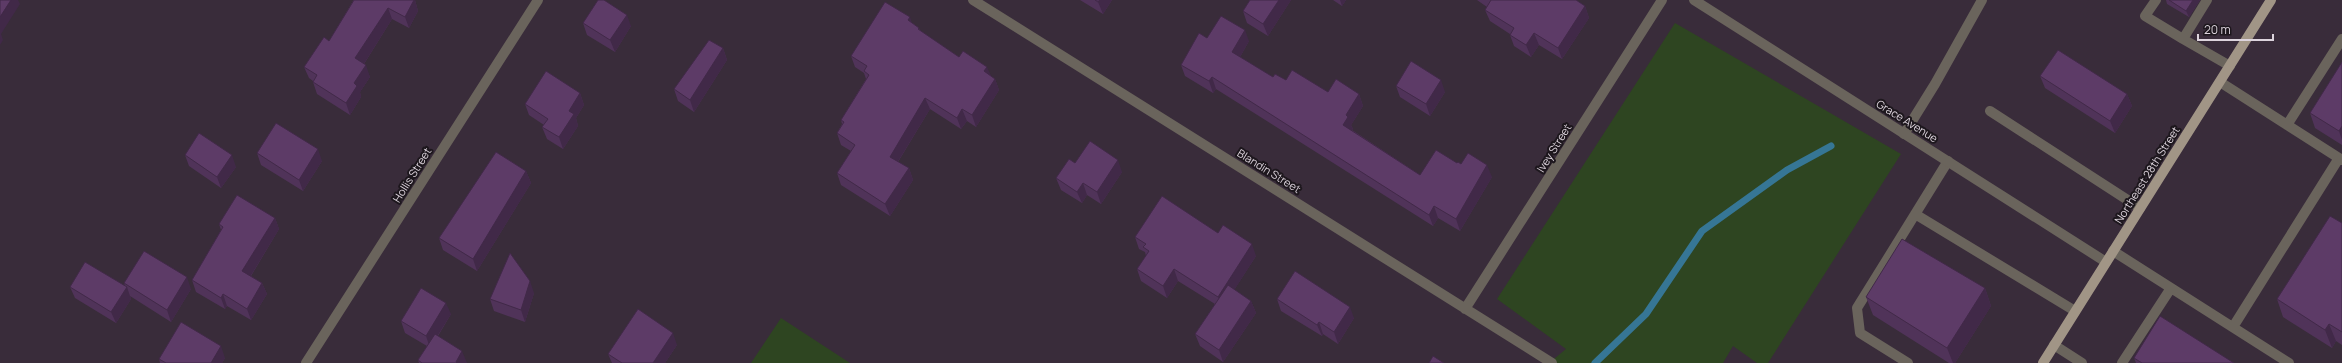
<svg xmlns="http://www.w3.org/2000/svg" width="2342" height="363" viewBox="0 0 2342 363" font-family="Manrope,sans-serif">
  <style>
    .green { fill: #2e4521 }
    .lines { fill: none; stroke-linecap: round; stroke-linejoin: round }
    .stream { stroke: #367695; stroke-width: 7 }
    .lane { stroke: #6a645c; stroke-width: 10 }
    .street { stroke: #6a645c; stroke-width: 10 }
    .primary { stroke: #a19586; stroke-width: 10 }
    .wall { fill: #503359 }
    .shaded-wall { fill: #412948 }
    .building { fill: #5d3b67; stroke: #412948 }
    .labels { text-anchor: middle; stroke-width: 4; stroke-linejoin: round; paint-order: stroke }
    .street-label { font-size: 11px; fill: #ddd4dd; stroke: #1d171d }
  </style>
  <rect width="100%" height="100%" fill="#392c3a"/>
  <path class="green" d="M1675,23L1901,154L1768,363H1757L1733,346L1723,363H1549L1566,349L1497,299Z
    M781,318L850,363H751Z"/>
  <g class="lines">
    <path class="stream" d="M1595,363L1646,314L1702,231L1787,170L1831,146"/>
    <path class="lane" d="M2156,0L2145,16L2183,39
      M2207,0L2183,39L2230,66
      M2220,82L2342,160
      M1990,111L2140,208
      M2287,125L2342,39
      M1904,134L1935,84L1982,0
      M1915,214L2075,311
      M2113,251L2289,363
      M2233,327L2339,158
      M2054,345L2082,363
      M1908,363L1860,333L1857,308L1948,161
      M2122,363L2171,288"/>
    <path class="street" d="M973,0L1552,363
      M1694,0L2106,262
      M1465,309L1662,0
      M306,363L538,0"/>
    <path class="primary" d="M2043,363L2271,0"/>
  </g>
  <path class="wall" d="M353,0H415L418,11L409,28L392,19L364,64L370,77L360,92L361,97L350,115L317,94L313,82V81L309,78L304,67L329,41L353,1Z
    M1080,0H1112L1103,14Z
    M1250,0H1291L1268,36L1247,23L1243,11Z
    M1333,0H1346L1342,6Z
    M1477,0H1576L1585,6L1589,18L1562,59L1539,45L1531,57L1514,46L1510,35V34L1490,21L1485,10L1487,7Z
    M2166,0H2200L2189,17L2167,4Z
    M583,23L631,26L615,52L587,35Z
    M912,23L919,28L920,31L959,57L995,79L999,90L976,127L967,121L961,129L930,109L898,162L909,168L913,180L890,216L841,185L837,173L851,151L841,145L837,133L842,124L841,120L866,79L864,73L855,67L851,56Z
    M1207,38L1249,41L1240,57L1273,77L1328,92L1359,94L1363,106L1351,125L1353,129L1352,130L1420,175L1457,163L1461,164L1492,177L1460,231L1438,218L1433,226L1216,89L1213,93L1185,76L1181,65Z
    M723,48L727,60L694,112L678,101L674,89Z
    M2342,62V145L2315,128L2310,113Z
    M2040,76L2127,94L2132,106L2115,133L2045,88Z
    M1396,86L1445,92L1430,116L1400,97Z
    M580,93L584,105L576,118L578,126L563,149L547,139L542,127L544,125L529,115L525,104Z
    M257,153L322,161L303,191L261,165Z
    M185,155L236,167L221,188L189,166Z
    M1075,163L1122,172L1101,204L1087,195L1082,203L1061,190L1056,178Z
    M526,171L531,183L477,271L443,250L439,238Z
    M275,218L279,229L251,276L262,283L267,294L251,320L227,306L225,309L196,292L192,280L221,230L219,224Z
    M2342,223V345L2336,341L2332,348L2283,317L2277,299Z
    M1218,233L1256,256L1234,290L1251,301L1256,313L1223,362L1200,346L1195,334L1215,304L1178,281L1167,298L1141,281L1137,269L1146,256L1145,252L1139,249L1135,237Z
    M124,283L191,289L171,322L130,296L131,299L116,323L75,298L70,287L125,286Z
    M1985,288L1991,306L1955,363H1949L1873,315L1866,297Z
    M534,293L525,322L494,311L490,299Z
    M1277,299L1354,318L1338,344L1323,334L1322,336L1281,311Z
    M451,314L438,336L467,363H419L418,360L427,346L405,333L401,321Z
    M677,345L665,363H612L608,354Z
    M225,358L222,363H160L159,359Z
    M2134,358L2234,363H2136Z"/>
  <path class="shaded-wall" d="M11,0H18L20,4L1,34L3,40L0,45V17Z
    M414,0H415L418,11L409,28L405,17Z
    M1100,0H1112L1103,14L1098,2Z
    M1279,0H1291L1268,36L1263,24Z
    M1340,0H1346L1342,6Z
    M2193,0H2200L2189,17L2186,11Z
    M1585,6L1589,18L1562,59L1558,48Z
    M388,8L392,19L360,70L355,58Z
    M627,15L631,26L615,52L610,40Z
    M910,17L914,29L908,20Z
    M1245,30L1249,41L1236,64L1232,52Z
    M1534,33L1539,45L1531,57L1526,45Z
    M723,48L727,60L694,112L690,100Z
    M366,65L370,77L360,92L361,97L350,115L346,103L354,83Z
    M987,67L992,78L984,71Z
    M1212,77L1216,89L1213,93L1209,81Z
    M995,79L999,90L976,127L972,115Z
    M1441,80L1445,92L1430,116L1426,104Z
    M580,93L584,105L576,118L578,126L563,149L559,137L569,111Z
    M1359,94L1363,106L1351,125L1353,129L1348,136L1343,125L1346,115Z
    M2127,94L2132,106L2115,133L2110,121Z
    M925,98L930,109L894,168L890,157Z
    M962,109L967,121L961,129L957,118Z
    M2342,126V140L2339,131Z
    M318,149L322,161L303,191L299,180Z
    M232,155L236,167L221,188L217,177Z
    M1118,160L1122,172L1101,204L1097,192Z
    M1487,165L1492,177L1460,231L1456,219Z
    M909,168L913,180L890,216L885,204Z
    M526,171L531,183L477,271L473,259Z
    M1083,183L1087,195L1082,203L1077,192Z
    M1434,206L1438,218L1433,226L1429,215Z
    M275,218L279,229L247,282L242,271Z
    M1252,244L1256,256L1222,309L1218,297Z
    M1174,269L1178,281L1167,298L1163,286Z
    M187,277L191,289L171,322L167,310Z
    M530,281L534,293L525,322L521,310Z
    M262,283L267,294L251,320L247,309Z
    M127,287L131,299L116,323L111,312Z
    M1985,288L1991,306L1955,363H1953L1947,348Z
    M223,294L227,306L225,309L221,298Z
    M1251,301L1256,313L1223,362L1219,350Z
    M446,303L451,314L430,348L426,336Z
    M1350,307L1354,318L1338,344L1334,332Z
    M1319,322L1323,334L1322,336L1317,325Z
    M2329,324L2336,341L2332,348L2325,330Z
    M673,333L677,345L665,363H653Z
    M221,346L225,358L222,363H211Z
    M462,351L467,363H456V362Z"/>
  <path class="building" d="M0,0H11L0,17Z
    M354,0H414L405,17L388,8L355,58L366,65L354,83L357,86L346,103L313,82L317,75L304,67L324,37L329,41Z
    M598,0H604L627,15L610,40L583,23Z
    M1095,0H1100L1098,2Z
    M1250,0H1279L1263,24L1243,11Z
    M1491,0H1576L1585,6L1558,48L1534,33L1526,45L1510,35L1514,28L1485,10Z
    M2169,0H2193L2186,11Z
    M885,2L910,17L908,20L919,28L918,29L959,57L963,51L987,67L984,71L995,79L972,115L962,109L957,118L925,98L890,157L909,168L885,204L837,173L855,145L837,133L844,122L841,120L869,75L864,71L867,66L851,56Z
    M1221,16L1245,30L1232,52L1273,77L1275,74L1286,80L1292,70L1328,92L1336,79L1359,94L1346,115L1348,117L1343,125L1420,175L1436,150L1457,163L1458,162L1461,164L1468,153L1487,165L1456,219L1434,206L1429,215L1212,77L1209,81L1181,65L1199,33L1207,38Z
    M709,40L723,48L690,100L674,89Z
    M2058,50L2127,94L2110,121L2040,76Z
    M1411,61L1441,80L1426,104L1396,86Z
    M2342,62V126L2339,131L2310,113Z
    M546,71L580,93L569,111L574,114L559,137L542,127L548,119L525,104Z
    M276,123L318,149L299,180L257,153Z
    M199,133L232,155L217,177L185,155Z
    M1090,141L1118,160L1097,192L1083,183L1077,192L1056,178L1069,159L1075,163Z
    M496,152L526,171L473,259L439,238Z
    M237,195L275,218L242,271L262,283L247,309L223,294L221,298L192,280L223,227L219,224Z
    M1162,196L1218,233L1223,225L1252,244L1218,297L1174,269L1163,286L1137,269L1149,251L1143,247L1146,244L1135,237Z
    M2330,216L2342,223V332L2329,324L2325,330L2277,299Z
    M1902,239L1985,288L1947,348L1866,297Z
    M144,251L187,277L167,310L124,283Z
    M510,253L530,281L521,310L490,299Z
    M85,262L127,287L111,312L70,287Z
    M1295,271L1350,307L1334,332L1319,322L1317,325L1277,299Z
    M1228,285L1251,301L1219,350L1195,334Z
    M421,288L446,303L426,336L401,321Z
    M638,309L673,333L653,363H622L608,354Z
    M2160,316L2234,363H2142L2134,358Z
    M181,322L221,346L211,363H166L159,359Z
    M435,334L462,351L456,362L457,363H422L418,360Z
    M1433,356L1444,363H1429Z"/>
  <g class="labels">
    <g class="street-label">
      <text transform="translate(1907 121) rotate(32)" y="4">Grace Avenue</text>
      <text transform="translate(1554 148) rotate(-58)" y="4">Ivey Street</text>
      <text transform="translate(1269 171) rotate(32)" y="4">Blandin Street</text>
      <text transform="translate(412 175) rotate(-58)" y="4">Hollis Street</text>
      <text transform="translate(2147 175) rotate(-58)" y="4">Northeast 28th Street</text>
    </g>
  </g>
  <path d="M2198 34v6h75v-6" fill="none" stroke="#ddd4dd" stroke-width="2"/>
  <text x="2204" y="34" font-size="12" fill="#ddd4dd" stroke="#1d171d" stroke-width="3" paint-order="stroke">20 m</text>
</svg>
